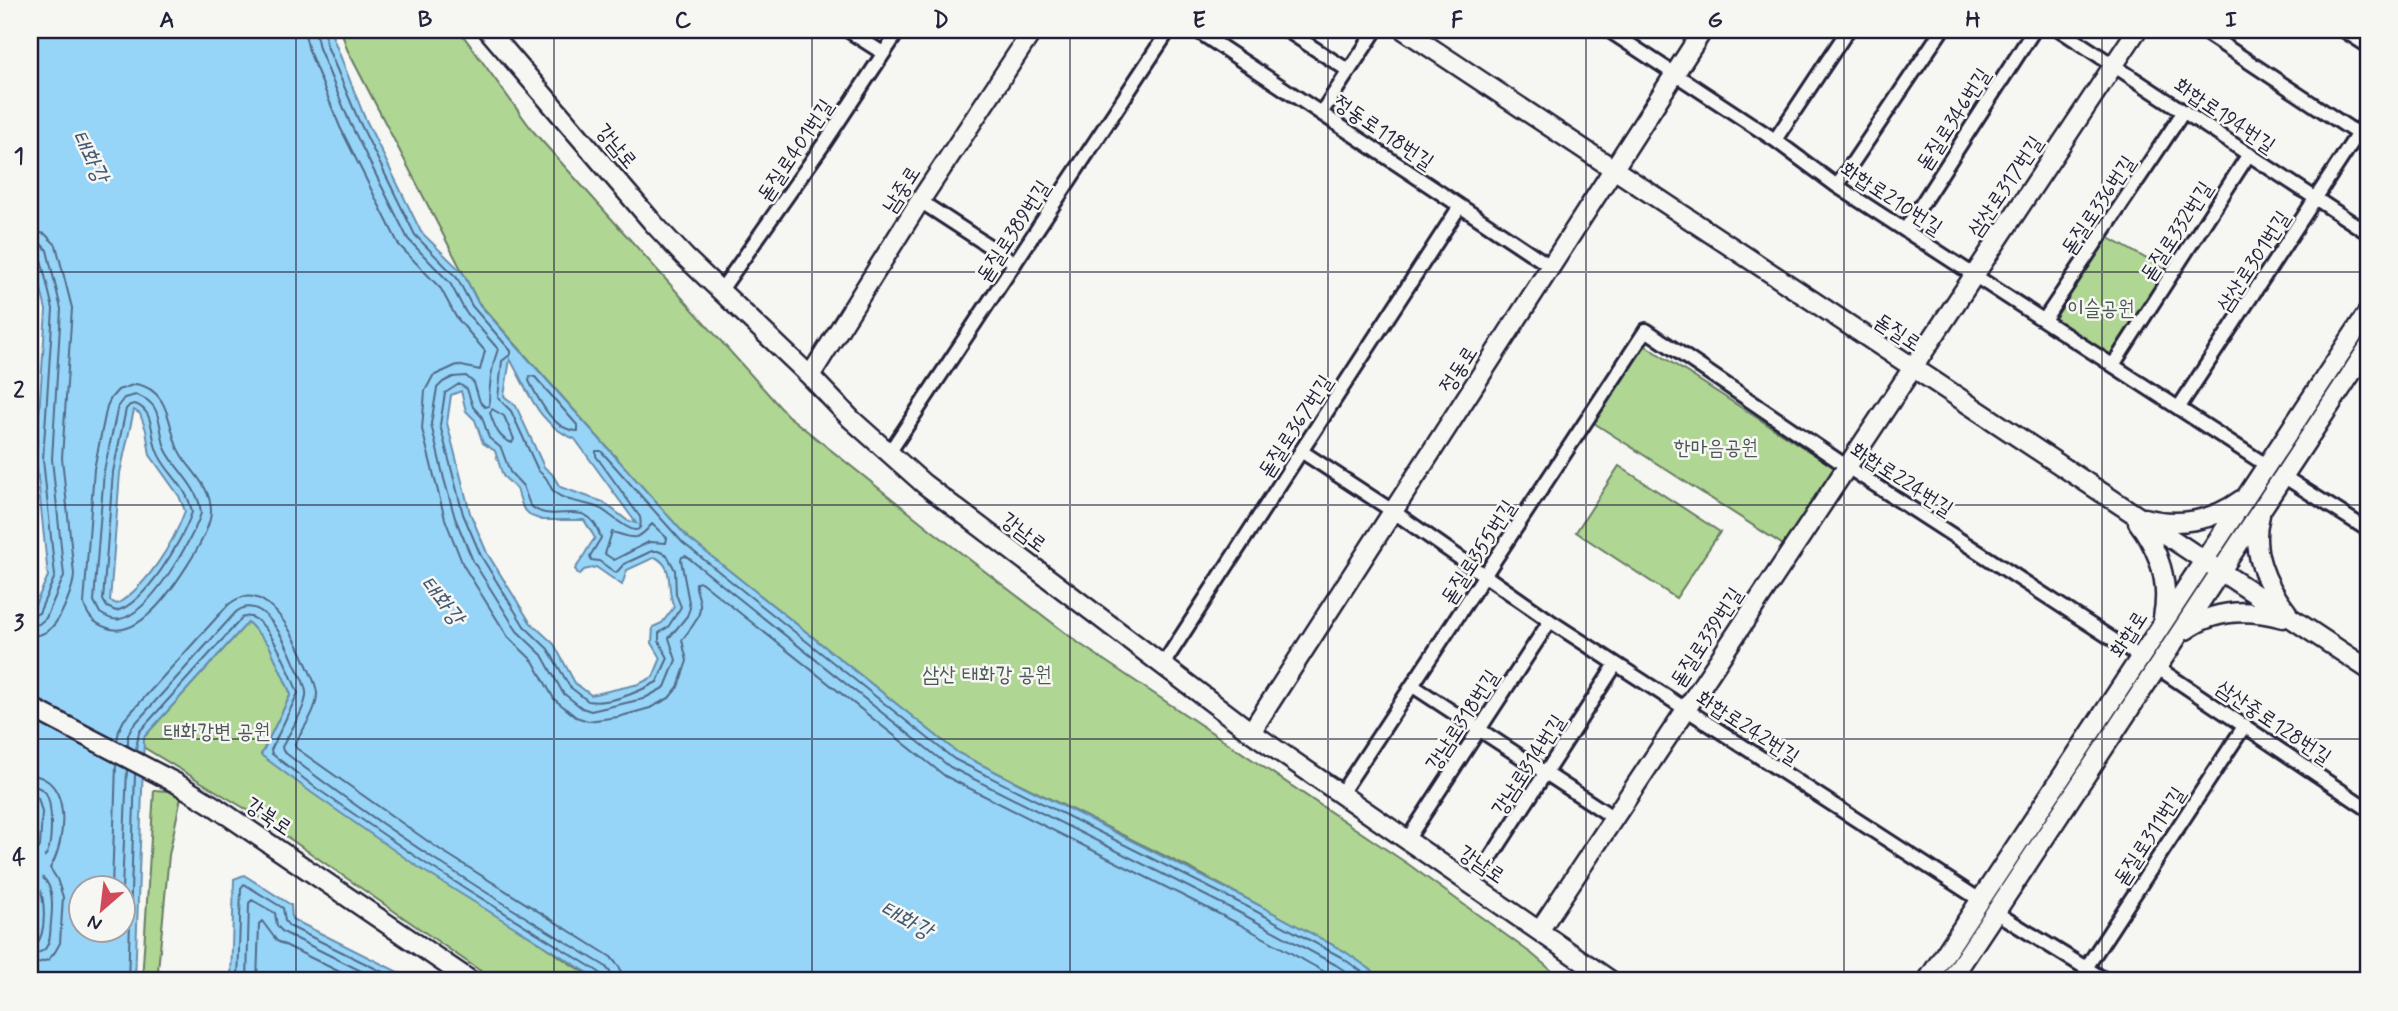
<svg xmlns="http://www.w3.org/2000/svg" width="2398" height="1011" viewBox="0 0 2398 1011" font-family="Mynerve,'Poor Story',sans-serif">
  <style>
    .green { fill: #afd692; stroke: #687c66; stroke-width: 2 }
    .water { fill: #97d5f8; stroke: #688dac; stroke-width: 2; fill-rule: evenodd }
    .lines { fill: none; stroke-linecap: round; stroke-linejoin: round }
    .shore { stroke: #516a87; stroke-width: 2 }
    .river { stroke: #97d5f8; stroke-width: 19 }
    .street-casing { stroke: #22223b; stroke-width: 18 }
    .secondary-casing { stroke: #22223b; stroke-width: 23 }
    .street { stroke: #f6f6f2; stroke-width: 12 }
    .secondary { stroke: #f6f6f2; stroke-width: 18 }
    .grid { fill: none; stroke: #22223b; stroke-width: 2; stroke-opacity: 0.55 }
    .labels { text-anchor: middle; stroke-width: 5; stroke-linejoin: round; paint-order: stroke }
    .street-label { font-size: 21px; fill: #22223b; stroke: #f6f6f2 }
    .park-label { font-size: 21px; fill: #4c5855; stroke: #f6f6f2 }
    .water-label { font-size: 23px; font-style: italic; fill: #455874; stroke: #f6f6f2 }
    .neatline { fill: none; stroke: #22223b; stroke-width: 2.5 }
    .grid-label { font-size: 23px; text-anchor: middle; font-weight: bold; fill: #22223b }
  </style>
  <rect width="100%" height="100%" fill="#f6f6f2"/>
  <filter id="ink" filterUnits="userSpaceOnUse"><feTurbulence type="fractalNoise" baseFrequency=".0143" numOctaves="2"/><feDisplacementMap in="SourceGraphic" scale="14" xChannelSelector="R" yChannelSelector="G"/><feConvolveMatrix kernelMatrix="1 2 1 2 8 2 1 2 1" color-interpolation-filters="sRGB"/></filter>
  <g filter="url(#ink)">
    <path class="green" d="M341,30H459L533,131L787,415L935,533L1080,644L1408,864L1532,954L1564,981H1387L1344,951L1193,870L958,753L687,537L478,302L347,49Z
      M2102,234L2172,273L2113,365L2044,320Z
      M1646,346L1838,470L1788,548L1594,423L1643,348Z
      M1619,466L1720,532L1676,598L1576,532Z
      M248,622L269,644L291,694L261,755L575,967L601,981H495L254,814L143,747L144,737Z
      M154,790L182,792L169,855L157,981H142Z"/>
    <path class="water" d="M30,30H330L364,116L421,232L463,273L478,303L687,537L958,753L1251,901L1344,951L1387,981H601L421,869L312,793L261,755L291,694L269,645L248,622L144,737L135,981H30V943L34,937L37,901L30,882L35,812L30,788V616L48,576L36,459L46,310L30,243ZM510,359C528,390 538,426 575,439L636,523L628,521L603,502L560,487L552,474L544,467L516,406L504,396ZM461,391L466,411L475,420L483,443L495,451L503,476L517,489L523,508L531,516L542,520H584L595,538C587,548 583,559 575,569L579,575L584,570L596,567L622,585L627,570L655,557C676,568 665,587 674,607L662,623L653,627L652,643L661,658L653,677L639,684L591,695L575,683L554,644L530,622L487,553L470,513L447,423L451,395ZM134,410L140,414L146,430L150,455L179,496L185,511C173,544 147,586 117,604L110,601L120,473ZM80,888H122V930H80Z
      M244,875L291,905L292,919L412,979L409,981H231L234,879Z"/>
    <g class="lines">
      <path class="shore" d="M304,30L309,51L340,127L399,245L441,289L456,317L485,351L480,370L457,365L433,376L425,391L422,429L445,519L463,565L508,637L533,661L554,699L576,717L588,721L618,717L650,708L669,698L678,687L687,661L682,640C691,627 704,616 699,599C698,593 695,590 696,583L701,582L945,776L1239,924L1341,981
        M315,30L319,48L350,123L408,239L450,283L465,311L498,349C491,367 489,387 489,406L485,407L480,402L474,383L466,376L453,377L443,382L437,388L431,424L444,479L455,518L473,561L517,631L542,655L563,693L582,708L591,711L643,699L665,687L676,660L669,638L687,616L690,608L681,560L682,557L686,556L950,767L1244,915L1336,965L1360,981
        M324,30L327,46L358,119L415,235L457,278L472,306L511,351V354L502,361L498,398L511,411L538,470C540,473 544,475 546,478C549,482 550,488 554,492C567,503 587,502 601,509C608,512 646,549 640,517L596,456V451H601L683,543L954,759L1248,907L1341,957L1375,981
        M30,230L45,234L56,245L72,308L62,458L74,574C74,587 61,619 51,628C45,634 38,636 30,636
        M30,241L40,243L47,250L61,309L52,459L64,576L46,618L39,624L30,626
        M30,249L36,250L40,255L53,309L43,459L55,576L39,613L30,617
        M530,376L535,377L578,426V431C553,431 539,400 529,381Z
        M136,384C166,389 168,418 175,441C181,465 211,481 211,511C211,536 167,599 148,615C136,626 120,634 105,627C94,623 87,616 84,604L94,469L107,406L111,398L118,390Z
        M459,384L467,389L473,407L482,417L489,438L501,448L510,472L523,486L530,505C555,529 586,491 601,538L590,556L591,560L599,561L616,573L624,564L652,551H658L667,555L675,570L676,594L681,607L668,627L659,633V641L668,658L657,682C638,692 609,705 588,701L570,687L548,649L524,626L481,556L463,514L440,425L445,393Z
        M136,395C143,397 149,400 154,407C162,420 160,437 166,450C177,472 199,487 201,513C193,540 149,614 120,619C113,621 106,617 100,613L94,601L104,471L118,406L124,398Z
        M135,404C155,411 150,434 157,451C165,473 187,484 192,512C183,540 145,604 116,611L107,607L103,600L113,472L126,409L130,405Z
        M492,409L504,416L514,439L512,443C498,438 495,427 490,413Z
        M652,524L667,538L666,543L649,542L614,560L605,554L612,532C633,537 635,544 652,524Z
        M117,741L119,730L124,720L228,605C265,574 295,637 306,663C310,673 317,684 317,694C317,711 302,730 295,744L296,748L436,847L611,957L620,968L622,981
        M128,746V735L132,727L236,612C264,591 288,647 296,667C300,674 305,684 306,692C308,705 288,735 282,747L283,751C384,830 495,899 605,966L610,972L612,981
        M136,750L139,732L242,618C265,606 291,676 298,693L271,750L272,754L316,788L425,863L599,972L603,981
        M30,775C73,777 66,843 50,868L57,879L63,897L60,943L55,952L48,960L30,965
        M30,786C36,786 40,787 45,792C53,802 53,847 45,856C41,861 36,862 30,862
        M30,795L38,798L42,812L40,847L36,852L30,853
        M30,873C55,875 53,904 51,922C50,931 51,942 45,949C40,953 36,954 30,955
        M30,882L39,886C45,900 47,932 36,945L30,946
        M112,888L116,764
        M122,889L127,769
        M128,981L135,774
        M238,981L241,888L244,884L283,908L285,921L289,926L401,981
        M247,981L249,903L252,900L275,913L277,926L283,932L381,981
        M257,981L259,924L262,921L277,941L358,981"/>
      <path class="river" d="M30,901L35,860"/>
      <g class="street-casing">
        <path id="street" d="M847,30L883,53
          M1196,30L1550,266
          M1286,30L1349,71
          M1608,30L1775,140L1837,186L2266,465
          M2060,30L2368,233
          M2201,30L2358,134
          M2343,30L2368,46
          M1321,113L1376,30
          M1775,140L1848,30
          M1837,186L1942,30
          M920,201L1015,263
          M1905,230L2034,30
          M721,290L825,142L899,30
          M2044,320L2184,111
          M2113,365L2249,154
          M2179,407L2368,118
          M1301,451L1394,512L1550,621L1980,900
          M889,453L1169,30
          M2283,476L2368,530
          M1162,666L1460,206
          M2158,668L2368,809
          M1413,686L1614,818
          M1340,795L1646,330L1846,466L2140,657
          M1407,840L1550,621
          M1473,885L1616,664
          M1995,912L2107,981
          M2086,968L2245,725"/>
      </g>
      <g class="secondary-casing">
        <path id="secondary" d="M488,30L654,224L685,257L810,376L851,419L924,484L1251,732L1611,981
          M1404,30L2368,669
          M810,376L920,201L1033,30
          M2260,515C2250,550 2266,585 2287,612
          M2145,518C2178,527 2213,521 2241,500
          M2138,522C2159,550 2170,583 2163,617
          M2186,630C2215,609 2250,609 2283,618
          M30,707L176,783L214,806L471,981
          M1251,732L1703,30
          M1539,931L2137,30
          M1927,981L2368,312
          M1950,981L2368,348"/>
      </g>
      <use href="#street" class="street"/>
      <use href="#secondary" class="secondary"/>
    </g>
  </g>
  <path class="grid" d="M296,30V981M554,30V981M812,30V981M1070,30V981M1328,30V981M1586,30V981M1844,30V981M2102,30V981M30,272H2368M30,505H2368M30,739H2368"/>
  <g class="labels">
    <g class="street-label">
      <text transform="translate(2225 115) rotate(34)" y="7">화합로194번길</text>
      <text transform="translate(1953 119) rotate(-57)" y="7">돋질로346번길</text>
      <text transform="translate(1384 132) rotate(34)" y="7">정동로118번길</text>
      <text transform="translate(617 146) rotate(50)" y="7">강남로</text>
      <text transform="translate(795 150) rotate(-56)" y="7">돋질로401번길</text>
      <text transform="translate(2005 186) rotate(-56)" y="7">삼산로317번길</text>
      <text transform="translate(901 189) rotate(-57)" y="7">남중로</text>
      <text transform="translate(1892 198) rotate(33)" y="7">화합로210번길</text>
      <text transform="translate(2098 205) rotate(-56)" y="7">돋질로336번길</text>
      <text transform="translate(1013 231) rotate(-57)" y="7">돋질로389번길</text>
      <text transform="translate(2176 231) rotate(-57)" y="7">돋질로332번길</text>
      <text transform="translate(2253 261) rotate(-57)" y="7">삼산로301번길</text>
      <text transform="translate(1898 332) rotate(33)" y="7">돋질로</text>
      <text transform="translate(1458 369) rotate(-57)" y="7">정동로</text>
      <text transform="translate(1295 426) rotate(-57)" y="7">돋질로367번길</text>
      <text transform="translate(1902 479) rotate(33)" y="7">화합로224번길</text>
      <text transform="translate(1024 532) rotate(37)" y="7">강남로</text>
      <text transform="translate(1478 552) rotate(-57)" y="7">돋질로355번길</text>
      <text transform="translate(2128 634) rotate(-57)" y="7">화합로</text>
      <text transform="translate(1706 637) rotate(-57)" y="7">돋질로339번길</text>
      <text transform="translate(1462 720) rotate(-57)" y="7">강남로318번길</text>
      <text transform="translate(2274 722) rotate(34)" y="7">삼산중로128번길</text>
      <text transform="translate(1748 727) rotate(33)" y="7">화합로242번길</text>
      <text transform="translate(1528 765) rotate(-57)" y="7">강남로314번길</text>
      <text transform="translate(269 816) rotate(34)" y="7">강북로</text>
      <text transform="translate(2149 836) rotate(-57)" y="7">돋질로311번길</text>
      <text transform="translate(1482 864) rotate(34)" y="7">강남로</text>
    </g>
    <g class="park-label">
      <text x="2101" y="315">이슬공원</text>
      <text x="1716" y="454">한마음공원</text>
      <text x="987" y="681">삼산 태화강 공원</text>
      <text x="217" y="738">태화강변 공원</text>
    </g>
    <g class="water-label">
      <text transform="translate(91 156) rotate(63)" y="8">태화강</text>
      <text transform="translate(443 600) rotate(51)" y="8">태화강</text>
      <text transform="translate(907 919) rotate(28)" y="8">태화강</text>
    </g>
  </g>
  <rect width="2398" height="1011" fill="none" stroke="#f6f6f2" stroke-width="77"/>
  <g transform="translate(102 909) rotate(208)"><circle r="33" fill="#f6f6f2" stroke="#a1a1a9" stroke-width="2"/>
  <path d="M0-5L12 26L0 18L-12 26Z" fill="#d1495b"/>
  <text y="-10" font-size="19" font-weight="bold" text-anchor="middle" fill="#22223b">N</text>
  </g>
  <rect x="38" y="38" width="2322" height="934" class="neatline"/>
  <g class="grid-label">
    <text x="167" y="27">A</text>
    <text x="425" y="27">B</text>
    <text x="683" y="27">C</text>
    <text x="941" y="27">D</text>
    <text x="1199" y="27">E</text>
    <text x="1457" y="27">F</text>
    <text x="1715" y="27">G</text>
    <text x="1973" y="27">H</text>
    <text x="2231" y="27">I</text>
    <text x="19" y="163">1</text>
    <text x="19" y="397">2</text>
    <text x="19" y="630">3</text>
    <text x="19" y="864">4</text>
  </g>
</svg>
